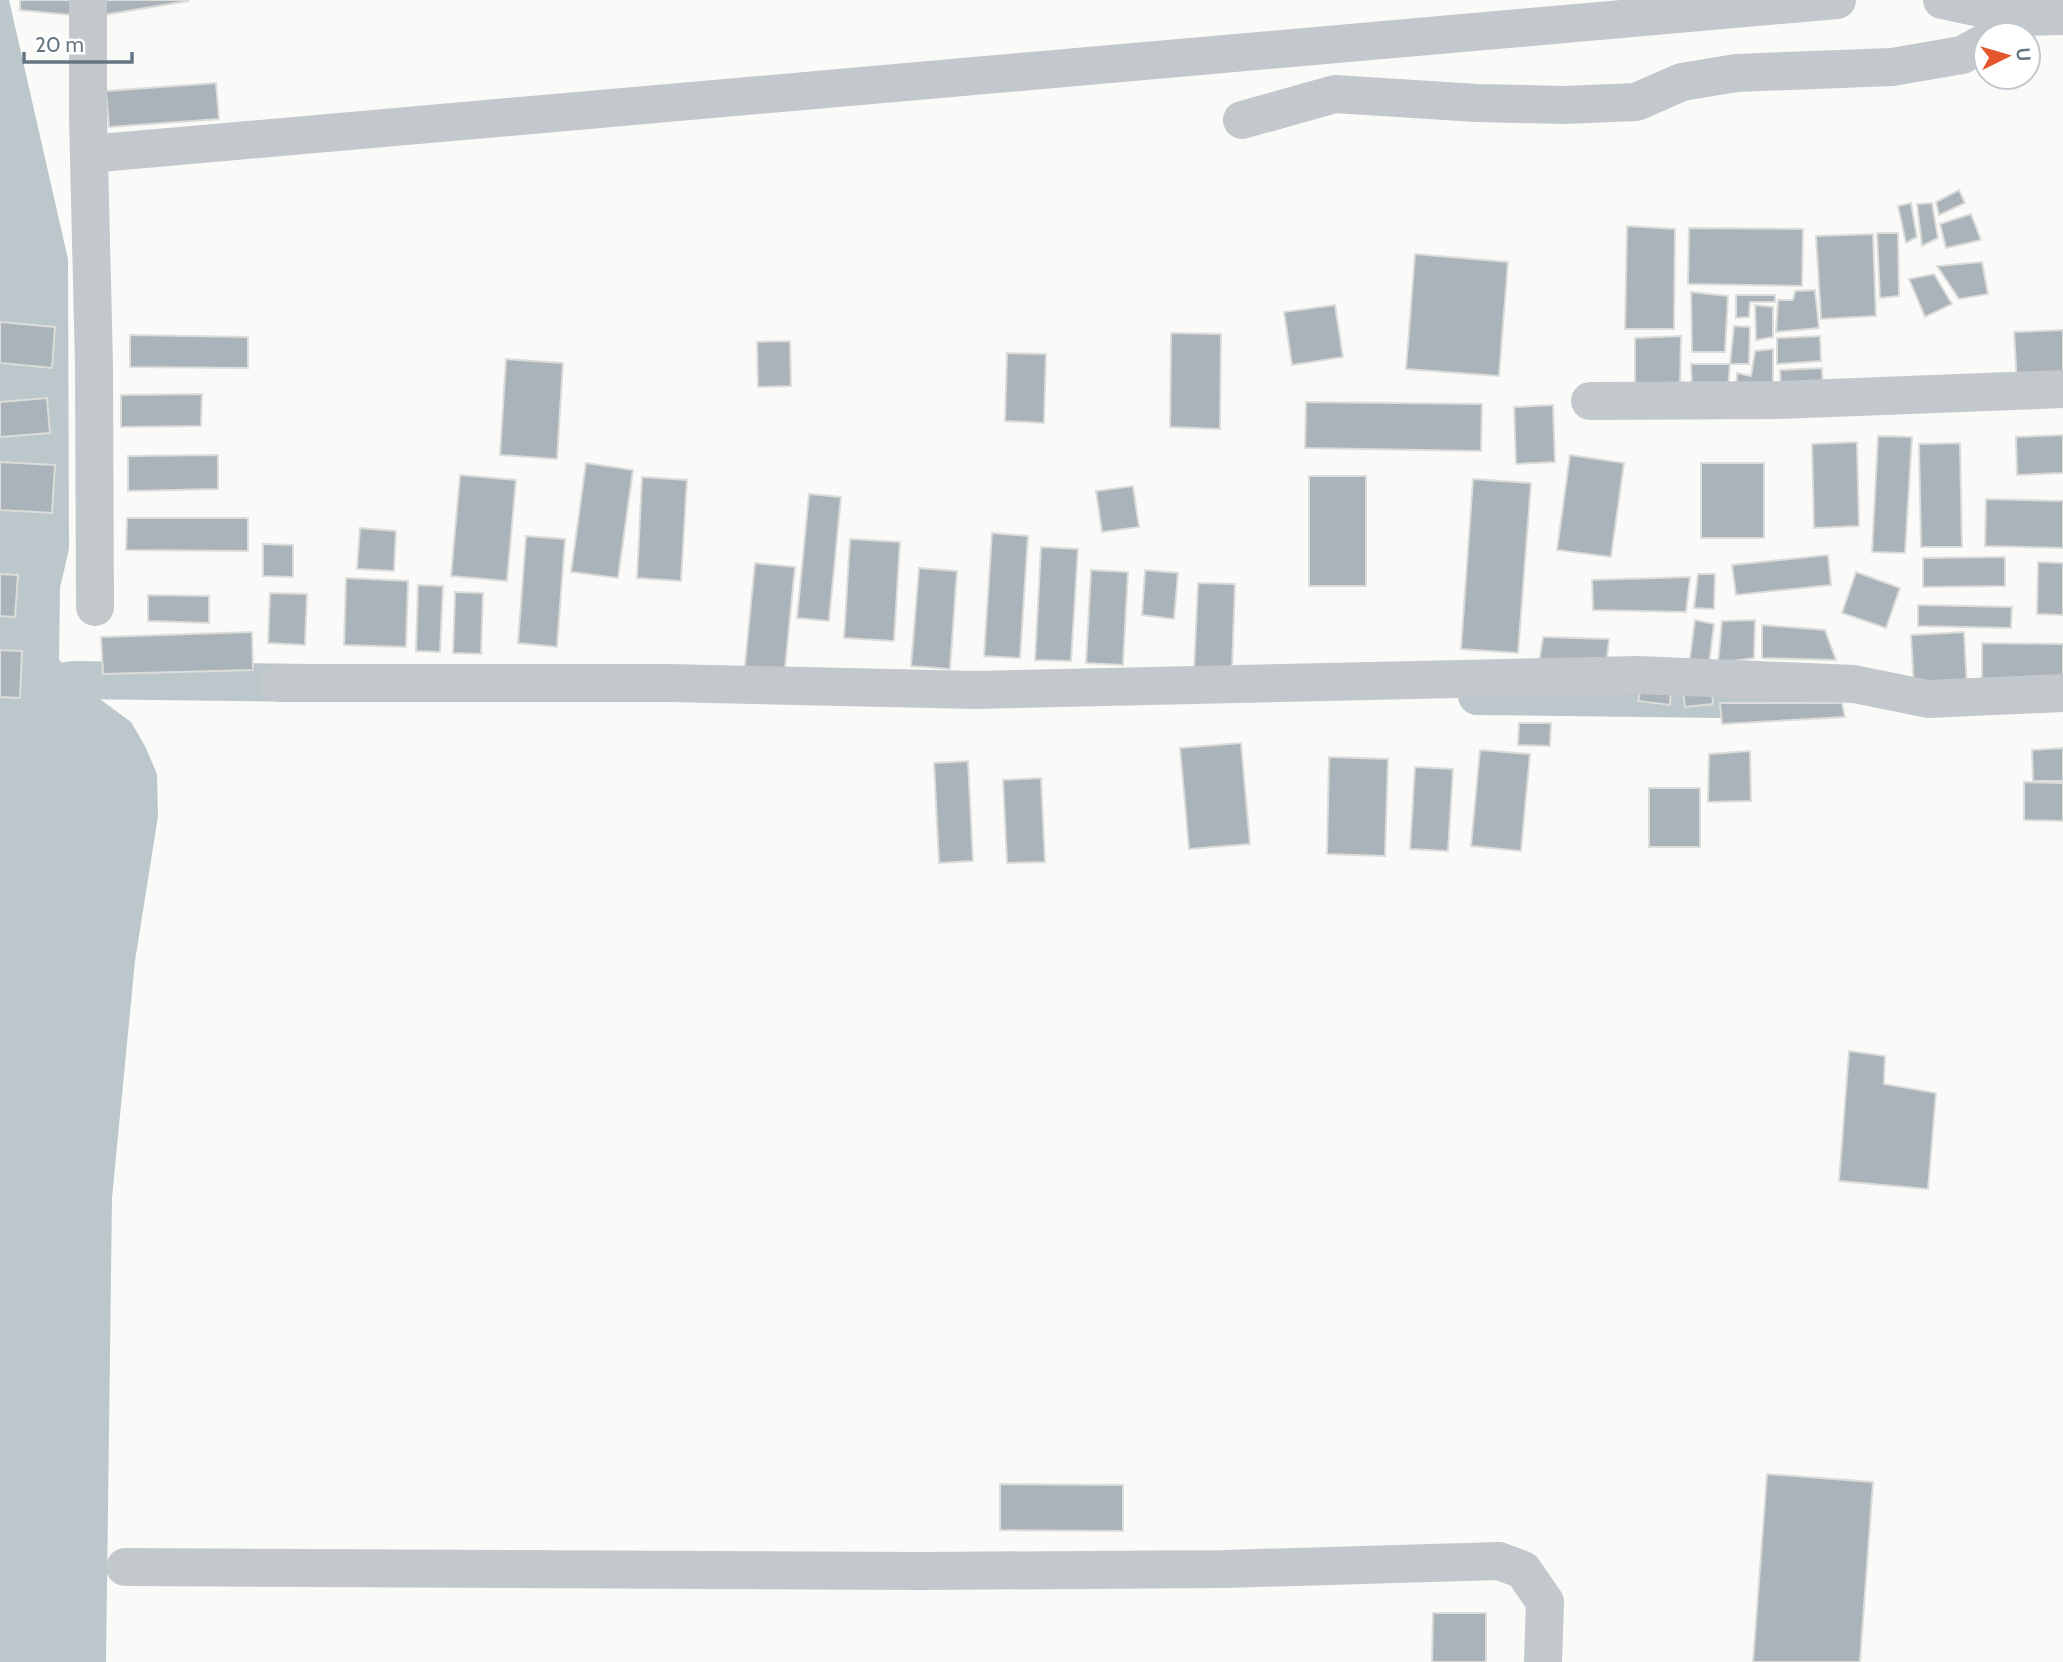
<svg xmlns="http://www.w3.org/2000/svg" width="2063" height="1662" viewBox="0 0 2063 1662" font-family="Cabin,sans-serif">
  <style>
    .water { fill: #bbc7cb }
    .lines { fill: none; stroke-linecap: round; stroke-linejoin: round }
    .canal { stroke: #bbc7cb; stroke-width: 38 }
    .building { fill: #aab3b9; stroke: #dcdcda; stroke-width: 2 }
    .minor { stroke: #c3c8cc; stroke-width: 38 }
  </style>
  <rect width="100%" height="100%" fill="#fafaf8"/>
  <path class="water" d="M0,0H9L68,259L69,549L60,588L59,659L74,680L131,722L145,746L157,774L158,816L135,961L112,1198L106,1662H0Z"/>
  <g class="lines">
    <path class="canal" d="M0,690L74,680L311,683
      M1477,696L1809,700"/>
  </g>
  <path class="building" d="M20,0H71V15L20,10Z
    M96,0H187L188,1L97,16Z
    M216,83L219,119L109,127L106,91Z
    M1959,190L1965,203L1939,215L1936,202Z
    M1911,203L1917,237L1906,243L1898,206Z
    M1932,203L1938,238L1922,246L1917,204Z
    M1971,214L1981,240L1946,248L1940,224Z
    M1627,226L1675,229L1674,329H1625Z
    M1689,228L1803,229L1802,286L1688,284Z
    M1877,233H1898L1899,296L1880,298Z
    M1873,234L1876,316L1821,319L1816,236Z
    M1415,254L1508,262L1499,376L1406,369Z
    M1982,262L1988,294L1959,299L1937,266Z
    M1934,274L1952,304L1925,317L1909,279Z
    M1815,290L1819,328L1776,332L1778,300H1793L1795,291Z
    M1691,292L1728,296L1725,352H1692Z
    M1736,295H1775V302H1750L1749,317L1736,318Z
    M1335,305L1343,357L1292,365L1284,312Z
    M1755,305L1773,307V337L1756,340Z
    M0,322L55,327L52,368L0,363Z
    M1734,326L1750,327L1749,364H1730Z
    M2063,330V381L2017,383L2014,332Z
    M1171,333L1221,334L1220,429L1170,427Z
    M130,335L248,337V368L130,367Z
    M1681,336L1680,389L1635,393V338Z
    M1820,336L1821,361L1777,364V338Z
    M790,341L791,386L758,387L757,342Z
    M1773,349V392L1736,391L1737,373L1751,376L1755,351Z
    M1007,353L1046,354L1044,423L1005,421Z
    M506,359L563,363L557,459L500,455Z
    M1691,364H1730L1728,389L1692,388Z
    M1822,368L1823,390L1781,389L1780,370Z
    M202,394L201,426L121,427V395Z
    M47,398L50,433L0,437V402Z
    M1306,402L1482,404L1481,451L1305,448Z
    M1553,405L1555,462L1516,464L1514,407Z
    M2063,435V473L2017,475L2016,437Z
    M1878,436L1912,437L1905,553L1872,552Z
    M1857,442L1859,526L1814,528L1812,444Z
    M1960,443L1962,547H1921L1919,444Z
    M218,455V489L128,491V456Z
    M1570,455L1624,463L1611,557L1557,550Z
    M0,462L55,465L52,513L0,510Z
    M586,463L633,470L618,578L571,572Z
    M1701,463H1764V538H1701Z
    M460,475L516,480L507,581L451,576Z
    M1309,476H1366V586H1309Z
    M642,477L687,480L681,581L637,578Z
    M1473,479L1531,483L1518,653L1461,649Z
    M1133,486L1139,527L1102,532L1096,491Z
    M809,494L841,497L829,621L797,618Z
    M1986,499L2063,501V548L1985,546Z
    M127,518H248V551L126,550Z
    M360,528L396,531L394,571L357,569Z
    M992,533L1028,536L1020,658L984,656Z
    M526,536L565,539L557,647L518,643Z
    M850,539L900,542L894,641L844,638Z
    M263,544L293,545V577L263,576Z
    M1041,547L1078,549L1071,661L1035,660Z
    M1828,555L1831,585L1736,595L1732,565Z
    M2005,557V586L1923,587V558Z
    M2038,562L2063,563V615L2037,614Z
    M755,563L795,567L784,678L744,674Z
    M919,568L957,571L950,669L911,666Z
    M1091,570L1128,572L1123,665L1086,663Z
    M1145,570L1178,573L1174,619L1142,615Z
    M1856,572L1900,588L1886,628L1842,613Z
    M0,574L18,575L15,617L0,616Z
    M1698,574H1715L1714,609L1694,608Z
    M1690,577L1686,612L1593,610L1592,580Z
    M346,578L408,581L406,647L344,645Z
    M1198,583L1235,584L1232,670L1194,669Z
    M418,585L443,586L440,652L416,651Z
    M455,592L483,593L481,654L453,653Z
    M270,593L307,594L305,645L268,643Z
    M148,595L209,596V623L148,621Z
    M1918,605L2012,607L2011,628L1918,626Z
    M1695,620L1714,624L1709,665L1689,664Z
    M1755,620L1754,658L1718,663L1722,621Z
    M1762,625L1825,630L1836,660L1762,658Z
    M252,632L253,670L103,674L101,637Z
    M1964,632L1967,687L1914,690L1911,635Z
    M1543,637L1609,639L1606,667L1539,663Z
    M1982,643L2063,644V690L1982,689Z
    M0,650L22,651L20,698L0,697Z
    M1671,688L1670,705L1638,701L1641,689Z
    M1683,689L1712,691L1713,704L1685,707Z
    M1720,703H1842L1845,717L1722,724Z
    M1519,723H1551L1550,746L1518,745Z
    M1241,743L1250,844L1189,849L1180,748Z
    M2063,748V781H2033L2032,750Z
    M1480,750L1530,754L1521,851L1471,846Z
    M1750,751L1751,801L1708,802L1709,754Z
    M1329,757L1388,759L1385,856L1327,854Z
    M968,761L973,861L939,863L934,763Z
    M1415,767L1453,769L1448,851L1410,849Z
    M1041,778L1045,862L1007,863L1003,780Z
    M2024,782L2063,783V821L2024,820Z
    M1649,788H1700V847H1649Z
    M1849,1051L1885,1056L1884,1084L1936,1093L1928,1189L1839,1181Z
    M1767,1474L1873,1482L1860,1662H1753Z
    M1000,1484L1123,1485V1531L1000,1530Z
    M1433,1613H1486V1662H1432Z"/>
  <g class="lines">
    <path class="minor" d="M88,0V117L94,364L95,607
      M1942,0L2022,17L2063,16
      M1242,120L1335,94L1477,103L1564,105L1636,102L1682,82L1736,73L1892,67L1962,55L1986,42
      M89,154L1837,0
      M1590,401L1779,400L2063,389
      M278,683H669L976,690L1638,675L1854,684L1928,699L2063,693
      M125,1567L923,1571L1224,1569L1499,1561L1523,1570L1545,1602L1543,1662"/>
  </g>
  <g transform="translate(2007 56) rotate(85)"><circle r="33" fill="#ffffff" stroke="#c1c8cd" stroke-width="2"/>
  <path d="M0-5L12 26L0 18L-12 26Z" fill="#e4572e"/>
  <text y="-10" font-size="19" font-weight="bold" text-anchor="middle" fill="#657683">U</text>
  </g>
  <path d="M24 52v10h108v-10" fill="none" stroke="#657683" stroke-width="3.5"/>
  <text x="35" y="52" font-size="21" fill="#657683" stroke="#ffffff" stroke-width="5" paint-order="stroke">20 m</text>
</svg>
